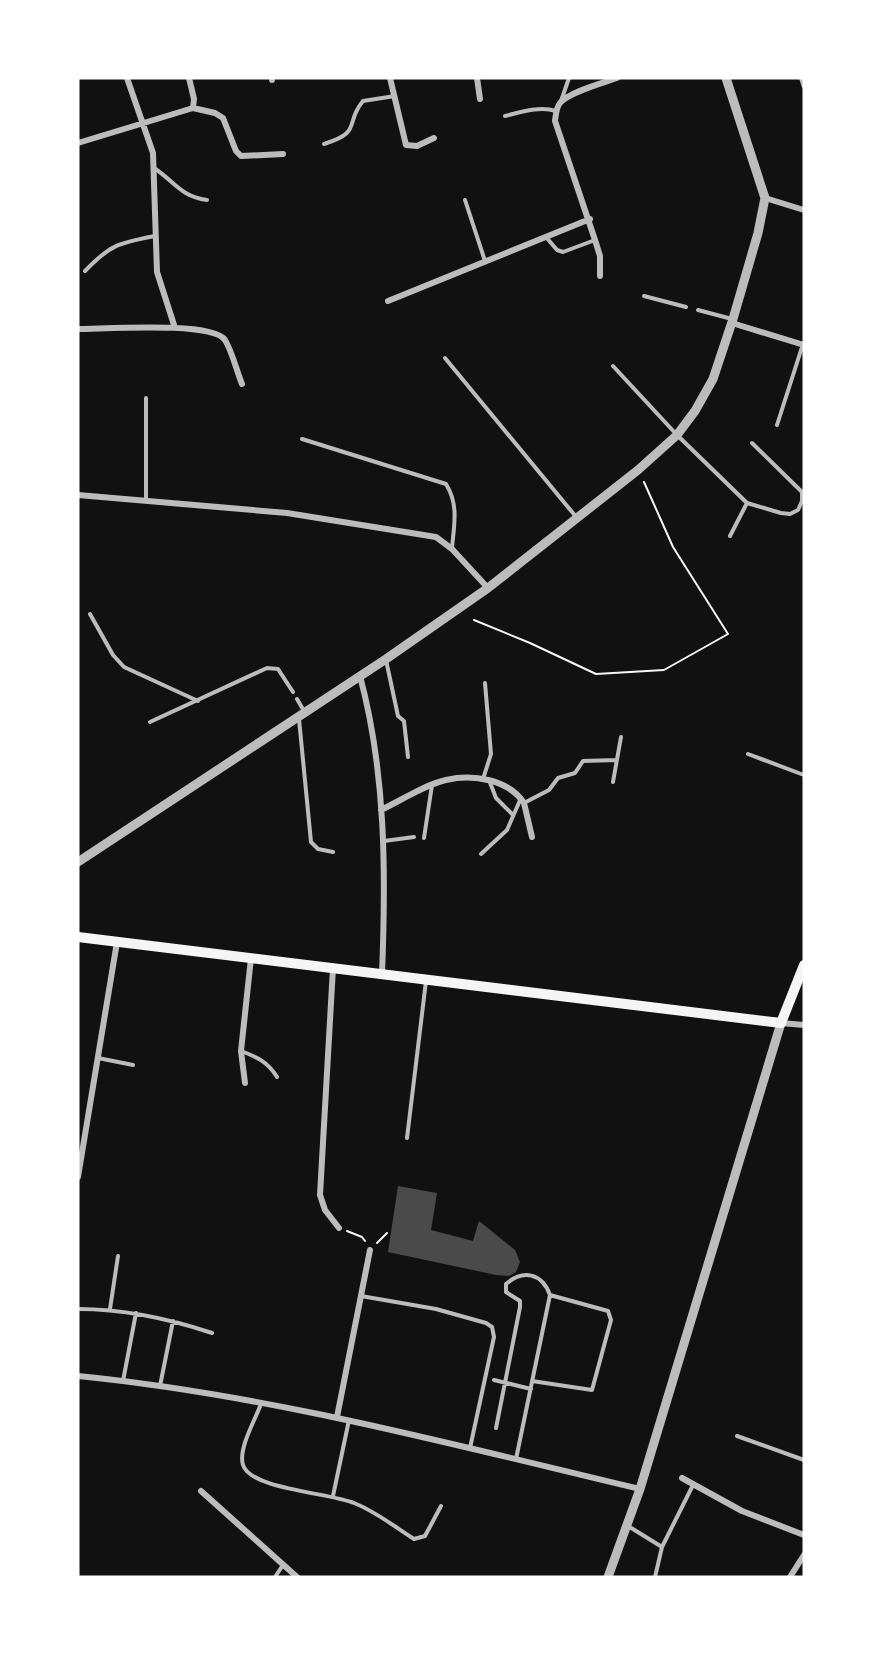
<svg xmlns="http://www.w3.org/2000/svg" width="882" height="1655" viewBox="0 0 882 1655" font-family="Arial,sans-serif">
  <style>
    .building { fill: #4a4a4a }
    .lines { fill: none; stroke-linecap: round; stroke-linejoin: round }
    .path { stroke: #f5f5f5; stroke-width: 2 }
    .service { stroke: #bcbcbc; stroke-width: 4 }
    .minor { stroke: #bcbcbc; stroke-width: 6 }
    .tertiary { stroke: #bcbcbc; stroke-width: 9 }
    .secondary { stroke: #f5f5f5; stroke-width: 10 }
  </style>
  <rect width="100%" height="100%" fill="#111"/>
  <path class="building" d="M398,1186L437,1193L431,1230L473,1241L479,1221L515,1250L520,1262L516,1272L509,1276L496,1275L388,1252Z"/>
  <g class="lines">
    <path class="path" d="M474,620L530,643L596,674L664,670L728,634L673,547L644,482
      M347,1231L362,1237L365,1241
      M377,1243L387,1233"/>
    <path class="service" d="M801,78L804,87
      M561,101L569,78
      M505,116C522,112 539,106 556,111
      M324,144C363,132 344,124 363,101L395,96
      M154,168C175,182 180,196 207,200
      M465,200L485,261
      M546,237L557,250L563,252L595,240
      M85,271C111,244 119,243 155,236
      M644,296L686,307
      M698,310L732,319
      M445,358L577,518
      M613,366L677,435L747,503L781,513L790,514L798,510L802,501V492L752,443
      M777,425L803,344
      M302,439L446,484C459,505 454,525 452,548
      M146,500V398
      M730,536L747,503
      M90,614L113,655L124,667L198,701
      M386,660L398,716L404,721L408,757
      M297,699L304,711
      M299,719L311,842L318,849L333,852
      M150,722L267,668L278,669L293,692
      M748,754L804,775
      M483,779L491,754L485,683
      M489,780L496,798L513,815
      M613,782L621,737
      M524,803L549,790L558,778L575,773L583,761L617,760
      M424,838L432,785
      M384,841L414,837
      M481,854L507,830L521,798
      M241,1051C257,1057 268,1062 277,1077
      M98,1058L133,1065
      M407,1138L426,981
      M361,1296L436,1309L486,1323L492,1327L494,1337L470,1448
      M78,1309C125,1309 167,1318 212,1333
      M110,1309L118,1256
      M494,1380L531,1389
      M123,1381L136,1313
      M532,1381L592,1390L611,1320L608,1311L550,1295
      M160,1386L173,1321
      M261,1404C255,1420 238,1449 243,1465C250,1489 330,1493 354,1503C375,1511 395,1527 414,1539L425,1536L441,1506
      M496,1428L520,1307V1301L506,1292V1284C523,1269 542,1273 550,1295L516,1459
      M737,1436L804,1460
      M333,1496L349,1420
      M628,1526L662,1547L655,1577
      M662,1547L693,1485
      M275,1577L283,1565"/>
    <path class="minor" d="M127,78L153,153L157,272L175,328
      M189,78L194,99L193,108
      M272,78V80
      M390,78L406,145L417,146L434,138
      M477,78L480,99
      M78,143L193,108L215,113L223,118L236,151L241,156L283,154
      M765,198L804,210
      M600,276V256L595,240L555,121C556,114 556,108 560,103C569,92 603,83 617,78
      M388,301L590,219
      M732,323L804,345
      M78,329C104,329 212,321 225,340C232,351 237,372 242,384
      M78,495L287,513L436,537L452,549L488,588
      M360,676C386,773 386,874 382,974
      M381,810C402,800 424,785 446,780C473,774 508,779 524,803L532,837
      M333,968L320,1195L325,1210L339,1228
      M781,1023L804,1025
      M245,1083L241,1051L251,958
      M78,1177L117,942
      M78,1376C269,1395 454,1445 640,1489
      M337,1417L370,1250
      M682,1478L742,1511L804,1535
      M201,1491L297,1577
      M790,1577L804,1555"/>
    <path class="tertiary" d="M78,862L386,659L488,588L638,470L677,435L695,411L713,379L733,319L758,233L765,198L726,78
      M608,1577L640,1489L781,1023"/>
    <path class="secondary" d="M78,937L781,1023L804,965"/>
  </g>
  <rect width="882" height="1655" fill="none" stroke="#ffffff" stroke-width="159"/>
</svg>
